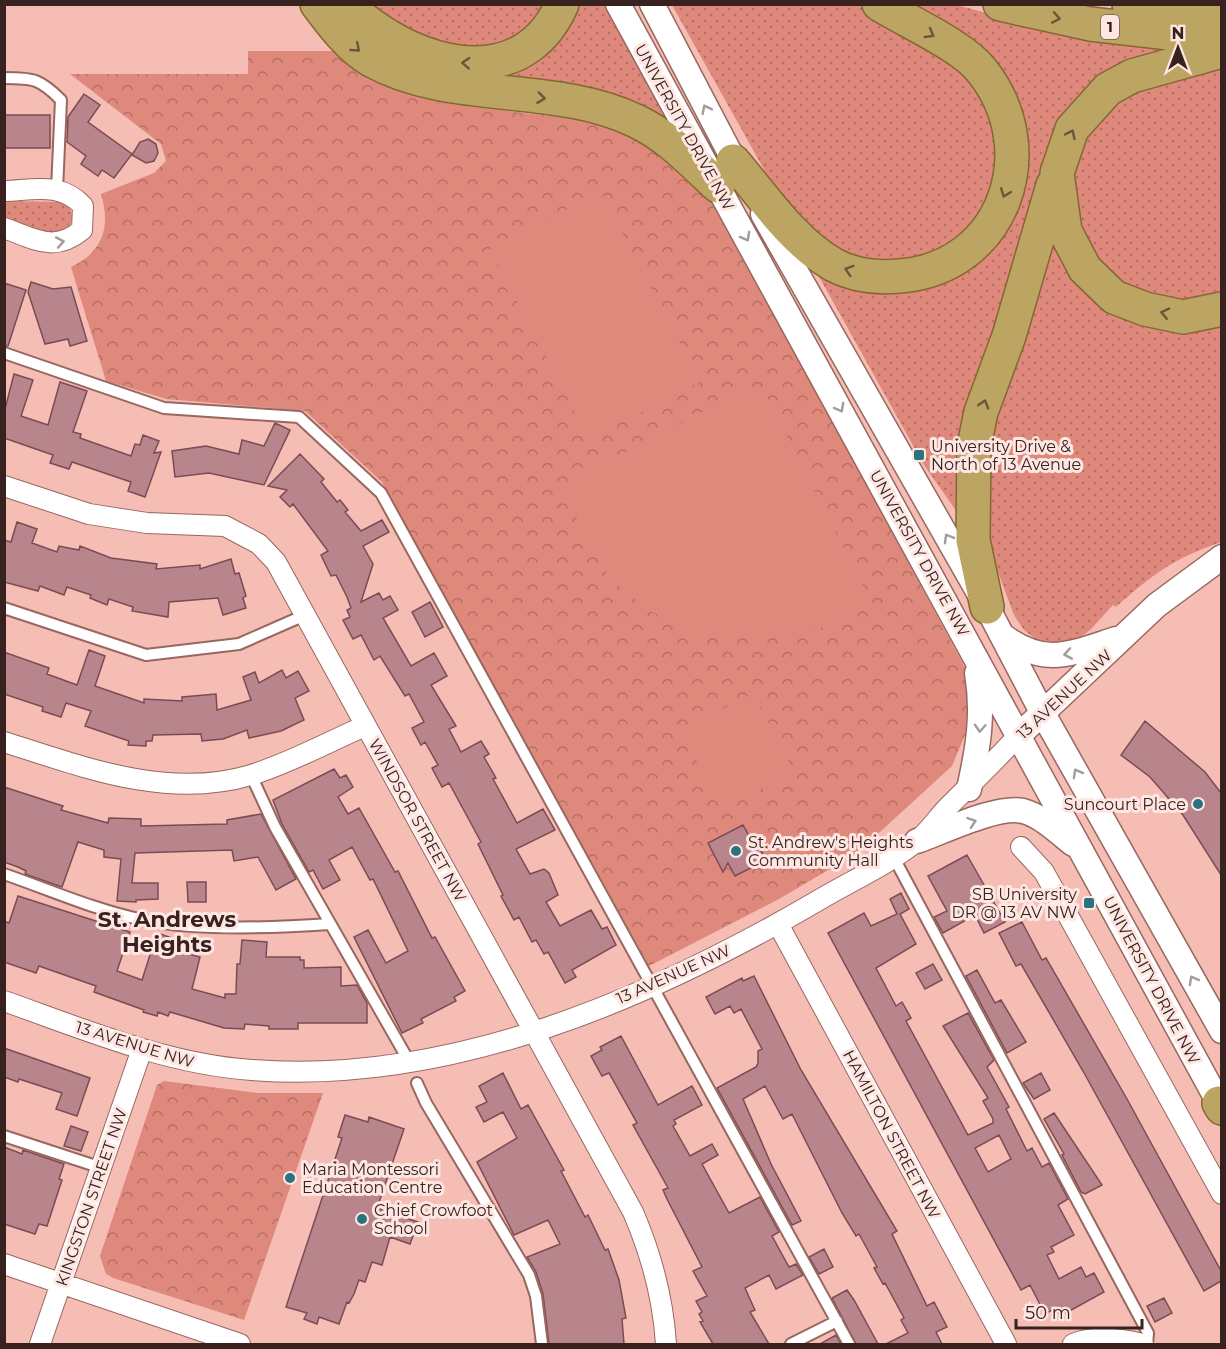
<svg xmlns="http://www.w3.org/2000/svg" width="1226" height="1349" viewBox="0 0 1226 1349" font-family="Montserrat,sans-serif">
  <style>
    .grass { fill: url(#grass-dots) }
    .forest { fill: url(#forest-crowns) }
    .pitch { fill: #df887c }
    .building { fill: #b9858d; stroke: #7b4b54; stroke-width: 1.5; fill-rule: evenodd }
    .lines { fill: none; stroke-linecap: round; stroke-linejoin: round }
    .service-casing { stroke: #98675f; stroke-width: 14 }
    .minor-casing { stroke: #98675f; stroke-width: 22 }
    .tertiary-casing { stroke: #98675f; stroke-width: 27 }
    .trunk-casing { stroke: #836832; stroke-width: 36 }
    .service { stroke: #fff; stroke-width: 10 }
    .minor { stroke: #fff; stroke-width: 20 }
    .tertiary { stroke: #fff; stroke-width: 24 }
    .trunk { stroke: #bca463; stroke-width: 33 }
    .oneway { stroke: #6c563a }
    .oneway2 { stroke: #a59c9a }
    .poi-dot { fill: #2a727d; stroke: #fee7e3; stroke-width: 2 }
    .labels { text-anchor: middle; stroke-width: 6; stroke-linejoin: round; paint-order: stroke }
    .shield { fill: #fee7e3; stroke: #735d5a; stroke-width: 1.5 }
    .shield-label { font-size: 15px; font-weight: bold; fill: #37221f }
    .street-label { font-size: 16px; fill: #37221f; stroke: #fee7e3 }
    .poi-label { font-size: 16px; fill: #37221f; stroke: #fee7e3; text-anchor: start }
    .district-label { font-size: 22px; font-weight: bold; fill: #37221f; stroke: #fee7e3 }
  </style>
  <defs>
    <pattern id="grass-dots" width="8" height="8" patternUnits="userSpaceOnUse" patternTransform="scale(1.5)"><rect width="8" height="8" fill="#df887c"/><path d="M2 2h.1M6 6h.1" fill="none" stroke="#b66f65" stroke-width="1.8" stroke-linecap="round"/></pattern>
    <pattern id="forest-crowns" width="20" height="18" patternUnits="userSpaceOnUse" patternTransform="scale(1.5)"><rect width="20" height="18" fill="#df887c"/><path d="M2 6a3 3 0 1 1 6 0M12 15a3 3 0 1 1 6 0" fill="none" stroke="#b66f65"/></pattern>
  </defs>
  <rect width="100%" height="100%" fill="#f5bdb4"/>
  <path class="grass" d="M362,5H554L516,44L445,52Z
    M573,5H609L685,139L466,71Z
    M672,5H868L977,78L1004,159L971,235L914,266L833,254L776,191Z
    M899,5H957L994,15L1176,49L1107,75L957,512L924,465L817,273L957,266L1021,133Z
    M1210,68L1221,69L1222,302L1197,307L1115,285L1070,217L1076,147L1113,100Z
    M5,201L60,202L69,207C77,223 68,228 55,234L5,218Z
    M1046,229L1070,270L1221,324V542C1173,559 1154,573 1116,607L1113,605C1084,636 1087,641 1042,644L1024,630L1014,615L992,556L983,470L993,419Z"/>
  <path class="forest" d="M248,51H337L387,83L418,96L455,105L602,122L637,133L706,187L970,677L967,730L952,766L857,853L779,899L649,966L382,482L305,411L166,399L106,381L71,267C103,252 111,227 101,194L154,173L166,161L161,144L70,74H248Z
    M164,1081L258,1093H323L244,1320L113,1278L106,1274L100,1256L157,1085Z"/>
  <path class="pitch" d="M601,192L700,382L589,439L490,249Z
    M750,387L764,391L872,604L849,620L793,635L735,639L687,629L648,610L611,579L580,530L567,483Z
    M753,693L794,772L722,809L681,731Z"/>
  <path class="building" d="M84,94L100,105L88,122L132,154L114,178L102,170L98,176L81,164L86,156L67,142L68,117Z
    M4,115H50V148H4Z
    M148,139L156,144L158,153L154,161L146,163L132,155L140,142Z
    M31,282L53,289L71,287L87,341L70,346L68,339L45,344L28,292Z
    M4,283L26,290L8,346H4Z
    M14,374L33,380L21,416L48,425L60,382L87,391L73,432L81,434L80,438L131,456L135,444L140,445L143,435L159,441L154,453L161,452L145,497L128,491L131,482L72,462L69,469L50,463L53,455L4,438V413Z
    M275,423L290,430L264,485L209,473L175,477L172,451L206,446L239,454L242,440L264,446Z
    M300,454L324,479L321,482L337,502L340,500L348,510L345,512L361,531L382,520L389,532L363,546L373,564L361,602L379,593L383,600L390,596L398,610L383,618L411,666L434,653L447,676L431,685L456,726L449,729L461,752L481,741L489,754L484,757L496,778L493,779L517,823L543,809L555,830L516,849L530,874L544,869L549,873L558,895L546,902L560,926L591,910L602,929L607,927L616,945L572,970L576,977L565,983L548,952L544,954L536,940L532,942L519,917L514,920L501,896L503,895L478,844L481,842L449,783L442,787L432,768L438,765L425,742L421,745L412,728L424,722L409,694L405,696L380,656L374,660L361,635L353,639L343,620L350,617L347,610L351,608L347,597L336,575L331,576L321,555L328,551L293,504L290,507L280,497L287,490L268,486Z
    M17,522L37,529L32,543L57,552L59,546L79,550L80,546L111,558L157,564L156,569L200,565V569L231,559L235,574L239,573L246,596L243,598L246,608L223,615L218,598L169,602L168,617L132,611L133,607L109,599L107,605L90,598L91,595L67,587L64,595L40,586L38,591L4,582V540L11,542Z
    M430,602L443,627L425,637L412,612Z
    M89,650L105,656L95,686L144,703V699L182,701V697L216,694L217,710L251,700L243,677L255,672L259,683L282,670L286,678L298,671L309,691L295,698L304,720L281,731L249,738L247,730L223,739L202,741L201,734L153,735L152,741H146V746L128,745L129,741L85,726L91,711L66,703L61,717L42,711L43,707L4,694V652L49,668L47,674L77,685Z
    M1145,721L1205,772L1221,793V875L1183,815L1150,777L1121,755Z
    M334,769L340,778L346,775L353,787L338,797L348,814L359,808L395,872L398,871L432,938L435,937L439,944L465,991L454,997L456,1001L421,1019L423,1023L402,1033L354,937L368,930L386,963L408,951L373,879L370,880L352,847L329,860L340,880L323,889L313,870L309,872L282,824L273,800Z
    M4,787L63,806L61,810L108,823L109,818L141,819V826L227,824V820L261,814L296,879L276,890L258,857L234,861L232,850L135,853L132,883H158V899L136,900V902L117,901L121,859L104,857V850L78,842L62,887L25,874L26,871L18,867L4,862Z
    M743,825L749,836L752,834L766,860L735,876L728,863L723,872L708,843Z
    M967,855L1005,922L984,933L975,915L943,933L934,917L947,911L928,876Z
    M187,882H206V902H188Z
    M901,893L909,909L900,914L916,944L876,968L896,1006L902,1002L911,1018L906,1021L968,1135L993,1123V1119L983,1101L988,1098L943,1026L968,1013L994,1060L987,1067L1009,1107L1006,1109L1027,1151L1032,1148L1042,1167L1049,1163L1068,1199L1058,1205L1074,1235L1051,1247L1054,1252L1047,1255L1059,1279L1081,1267L1086,1277L1094,1273L1104,1292L1066,1313L1065,1311L1059,1313L1056,1308L1045,1314L1030,1285L1021,1290L828,933L864,913L871,926L897,914L890,899ZM999,1135L1011,1159L988,1172L975,1148Z
    M18,896L130,932L117,971L142,980L157,933L172,938L169,949L200,957L192,989L225,998V994H236L237,964H240L242,940L267,942L266,957H300V960H304V968L341,967V986L357,985L367,1003V1023H298V1029H269V1026L245,1024L244,1029L224,1028L170,1012L168,1016L158,1012L157,1016L143,1012L144,1010L94,992L96,986L39,966L36,973L4,962V921L9,923Z
    M1022,922L1042,960L1046,958L1127,1099L1221,1271V1281L1204,1291L1083,1071L1021,964L1016,966L999,933Z
    M933,964L942,980L925,989L916,973Z
    M977,970L995,1003L1001,1000L1026,1042L1007,1053L966,976Z
    M754,976L801,1070L897,1231L892,1234L927,1306L934,1302L947,1327L936,1332L942,1344H886L908,1333L901,1320L904,1318L885,1283L883,1284L874,1268L877,1267L859,1234L856,1236L842,1213L792,1114L783,1119L765,1086L743,1099L771,1164L801,1221L792,1225L717,1088L756,1067L758,1063V1051L762,1049L741,1009L734,1013L730,1006L715,1014L706,997L742,978L743,981Z
    M621,1036L658,1105L692,1086L702,1105L674,1120L676,1124L673,1126L690,1156L712,1144L718,1155L702,1164L729,1213L760,1197L779,1232L772,1236L789,1267L796,1264L803,1275L776,1289L769,1275L745,1288L755,1310L750,1312L769,1344H713L700,1322L703,1321L699,1314L702,1312L696,1301L707,1296L693,1271L702,1267L667,1199L663,1190L668,1188L633,1125L637,1123L609,1073L602,1076L591,1056L602,1050L600,1047Z
    M4,1048L90,1078L77,1116L56,1109L62,1093L19,1079L18,1082L4,1077Z
    M503,1073L521,1109L528,1105L564,1170L561,1171L585,1217L588,1215L605,1250L608,1249L619,1280L626,1318L622,1319L624,1344H549L543,1294L536,1272L527,1257L560,1244L548,1220L514,1235L477,1162L517,1138L503,1112L484,1122L476,1107L487,1102L479,1086Z
    M1041,1073L1050,1090L1034,1099L1023,1083Z
    M1054,1113L1102,1185L1085,1194L1081,1192L1062,1155L1064,1154L1044,1119Z
    M345,1115L368,1122L369,1117L404,1129L377,1208L418,1222L410,1244L390,1237L382,1265L372,1262L365,1282L359,1280L354,1294L349,1303L347,1302L339,1324L319,1317L317,1324L304,1319L307,1313L286,1307L342,1138L338,1137Z
    M71,1126L88,1132L81,1151L64,1146Z
    M4,1147L22,1154L23,1150L64,1164L59,1179L62,1180L47,1226L39,1224L35,1234L4,1224Z
    M824,1249L833,1267L819,1274L809,1257Z
    M847,1290L854,1300L878,1344H856L832,1298Z
    M1164,1298L1172,1313L1155,1322L1147,1306Z
    M836,1335L841,1344H820Z"/>
  <g class="lines">
    <g class="service-casing">
      <path id="service" d="M4,78C34,78 40,79 61,100L57,190
        M4,353L164,408L299,417L381,493L849,1344
        M4,608L146,655L239,644L305,615
        M251,775L275,827L410,1063
        M893,856L1148,1333L1147,1344
        M4,874C50,890 95,910 143,920C200,931 273,928 330,924
        M417,1083L426,1103L529,1275L536,1296L542,1344
        M4,1136L102,1168
        M791,1344L837,1321"/>
    </g>
    <g class="minor-casing">
      <path id="minor" d="M4,191C34,190 61,182 83,206L82,230C54,253 35,239 4,228
        M4,486L89,514L147,523L225,526L259,544L276,562L633,1212C652,1256 663,1297 666,1344
        M4,742C84,767 167,800 251,775C290,763 328,742 365,726
        M1021,847L1044,872L1222,1194
        M778,924L1006,1344
        M4,1001C86,1030 166,1064 252,1070C452,1085 651,998 819,900C851,881 887,865 916,842C927,833 936,820 946,809C970,785 994,762 1017,737
        M4,1264L240,1344
        M40,1344L142,1049
        M1073,1344C1094,1335 1121,1339 1143,1344"/>
    </g>
    <g class="tertiary-casing">
      <path id="tertiary" d="M618,4L1219,1103
        M652,4L742,176
        M763,214L987,607L1042,712L1222,1031
        M1003,636C1045,667 1070,654 1116,639
        M1017,737L1157,605L1222,557
        M969,789C978,749 984,714 977,673
        M917,841C943,832 997,805 1023,811C1042,816 1058,832 1073,844"/>
    </g>
    <g class="trunk-casing">
      <path id="trunk" d="M317,4C332,24 349,47 371,60C453,105 553,81 636,121C668,136 692,162 718,186
        M349,4C359,18 374,27 388,36C449,73 529,80 562,4
        M1000,4L1090,24L1222,39
        M1129,4L1222,13
        M1222,51L1132,76L1108,89L1072,129L1057,173L1065,231L1085,269L1114,297L1145,309L1183,317L1222,309
        M733,161C764,197 793,242 834,265C855,276 878,278 900,276C1004,268 1045,150 982,71C963,46 908,22 879,4
        M987,607L973,540L974,446L981,412L1009,336L1053,185
        M1219,1103L1222,1108"/>
    </g>
    <use href="#service" class="service"/>
    <use href="#minor" class="minor"/>
    <use href="#tertiary" class="tertiary"/>
    <use href="#trunk" class="trunk"/>
  </g>
  <defs><path id="oneway-chevron" d="M-2-3.5L2.5 0L-2 3.5" fill="none" stroke-width="1.6" stroke-linecap="round" stroke-linejoin="round" transform="scale(1.5)"/></defs>
  <g class="oneway">
    <use href="#oneway-chevron" transform="translate(1056 18) rotate(11)"/>
    <use href="#oneway-chevron" transform="translate(930 34) rotate(30)"/>
    <use href="#oneway-chevron" transform="translate(356 48) rotate(41)"/>
    <use href="#oneway-chevron" transform="translate(466 63) rotate(-177)"/>
    <use href="#oneway-chevron" transform="translate(541 98) rotate(7)"/>
    <use href="#oneway-chevron" transform="translate(1071 134) rotate(-65)"/>
    <use href="#oneway-chevron" transform="translate(1005 193) rotate(111)"/>
    <use href="#oneway-chevron" transform="translate(849 270) rotate(-162)"/>
    <use href="#oneway-chevron" transform="translate(1165 313) rotate(-167)"/>
    <use href="#oneway-chevron" transform="translate(984 404) rotate(-73)"/>
  </g>
  <g class="oneway2">
    <use href="#oneway-chevron" transform="translate(706 109) rotate(-117)"/>
    <use href="#oneway-chevron" transform="translate(746 237) rotate(61)"/>
    <use href="#oneway-chevron" transform="translate(60 242) rotate(-10)"/>
    <use href="#oneway-chevron" transform="translate(840 408) rotate(61)"/>
    <use href="#oneway-chevron" transform="translate(948 538) rotate(-120)"/>
    <use href="#oneway-chevron" transform="translate(1068 654) rotate(170)"/>
    <use href="#oneway-chevron" transform="translate(980 728) rotate(93)"/>
    <use href="#oneway-chevron" transform="translate(1077 773) rotate(-119)"/>
    <use href="#oneway-chevron" transform="translate(972 822) rotate(-19)"/>
    <use href="#oneway-chevron" transform="translate(1193 980) rotate(-119)"/>
  </g>
  <g class="poi-dot">
    <rect x="913" y="449" width="12" height="12" rx="3"/>
    <circle cx="1198" cy="804" r="6"/>
    <circle cx="736" cy="851" r="6"/>
    <rect x="1083" y="897" width="12" height="12" rx="3"/>
    <circle cx="290" cy="1178" r="6"/>
    <circle cx="362" cy="1219" r="6"/>
  </g>
  <g class="labels">
    <rect class="shield" x="1101" y="15" width="18" height="24" rx="4.5"/>
    <g class="shield-label">
      <text x="1110" y="32">1</text>
    </g>
    <g class="street-label">
      <text transform="translate(685 127) rotate(61)" y="6">UNIVERSITY DRIVE NW</text>
      <text transform="translate(920 553) rotate(61)" y="6">UNIVERSITY DRIVE NW</text>
      <text transform="translate(1064 694) rotate(-43)" y="6">13 AVENUE NW</text>
      <text transform="translate(418 820) rotate(61)" y="6">WINDSOR STREET NW</text>
      <text transform="translate(673 974) rotate(-24)" y="6">13 AVENUE NW</text>
      <text transform="translate(1152 980) rotate(62)" y="6">UNIVERSITY DRIVE NW</text>
      <text transform="translate(135 1044) rotate(17)" y="6">13 AVENUE NW</text>
      <text transform="translate(892 1134) rotate(62)" y="6">HAMILTON STREET NW</text>
      <text transform="translate(91 1197) rotate(-71)" y="6">KINGSTON STREET NW</text>
    </g>
    <g class="poi-label">
      <text x="931" y="452">University Drive &amp;<tspan x="931" dy="18">North of 13 Avenue</tspan></text>
      <text x="1186" y="810" text-anchor="end">Suncourt Place</text>
      <text x="748" y="848">St. Andrew's Heights<tspan x="748" dy="18">Community Hall</tspan></text>
      <text x="1077" y="900" text-anchor="end">SB University<tspan x="1077" dy="18">DR @ 13 AV NW</tspan></text>
      <text x="302" y="1175">Maria Montessori<tspan x="302" dy="18">Education Centre</tspan></text>
      <text x="374" y="1216">Chief Crowfoot<tspan x="374" dy="18">School</tspan></text>
    </g>
    <g class="district-label">
      <text x="167" y="927">St. Andrews<tspan x="167" dy="25">Heights</tspan></text>
    </g>
  </g>
  <rect width="1226" height="1349" fill="none" stroke="#37221f" stroke-width="12"/>
  <g transform="translate(1178 48)" stroke="#fee7e3" stroke-width="4.5" paint-order="stroke">
  <path d="M0-4.5L10 22L0 15L-10 22Z" fill="#37221f"/>
  <text y="-9" font-size="16" font-weight="bold" text-anchor="middle" fill="#37221f">N</text>
  </g>
  <path d="M1016 1319v9h126v-9" fill="none" stroke="#37221f" stroke-width="3"/>
  <text x="1025" y="1319" font-size="18" fill="#37221f" stroke="#fee7e3" stroke-width="4.5" paint-order="stroke">50 m</text>
</svg>
